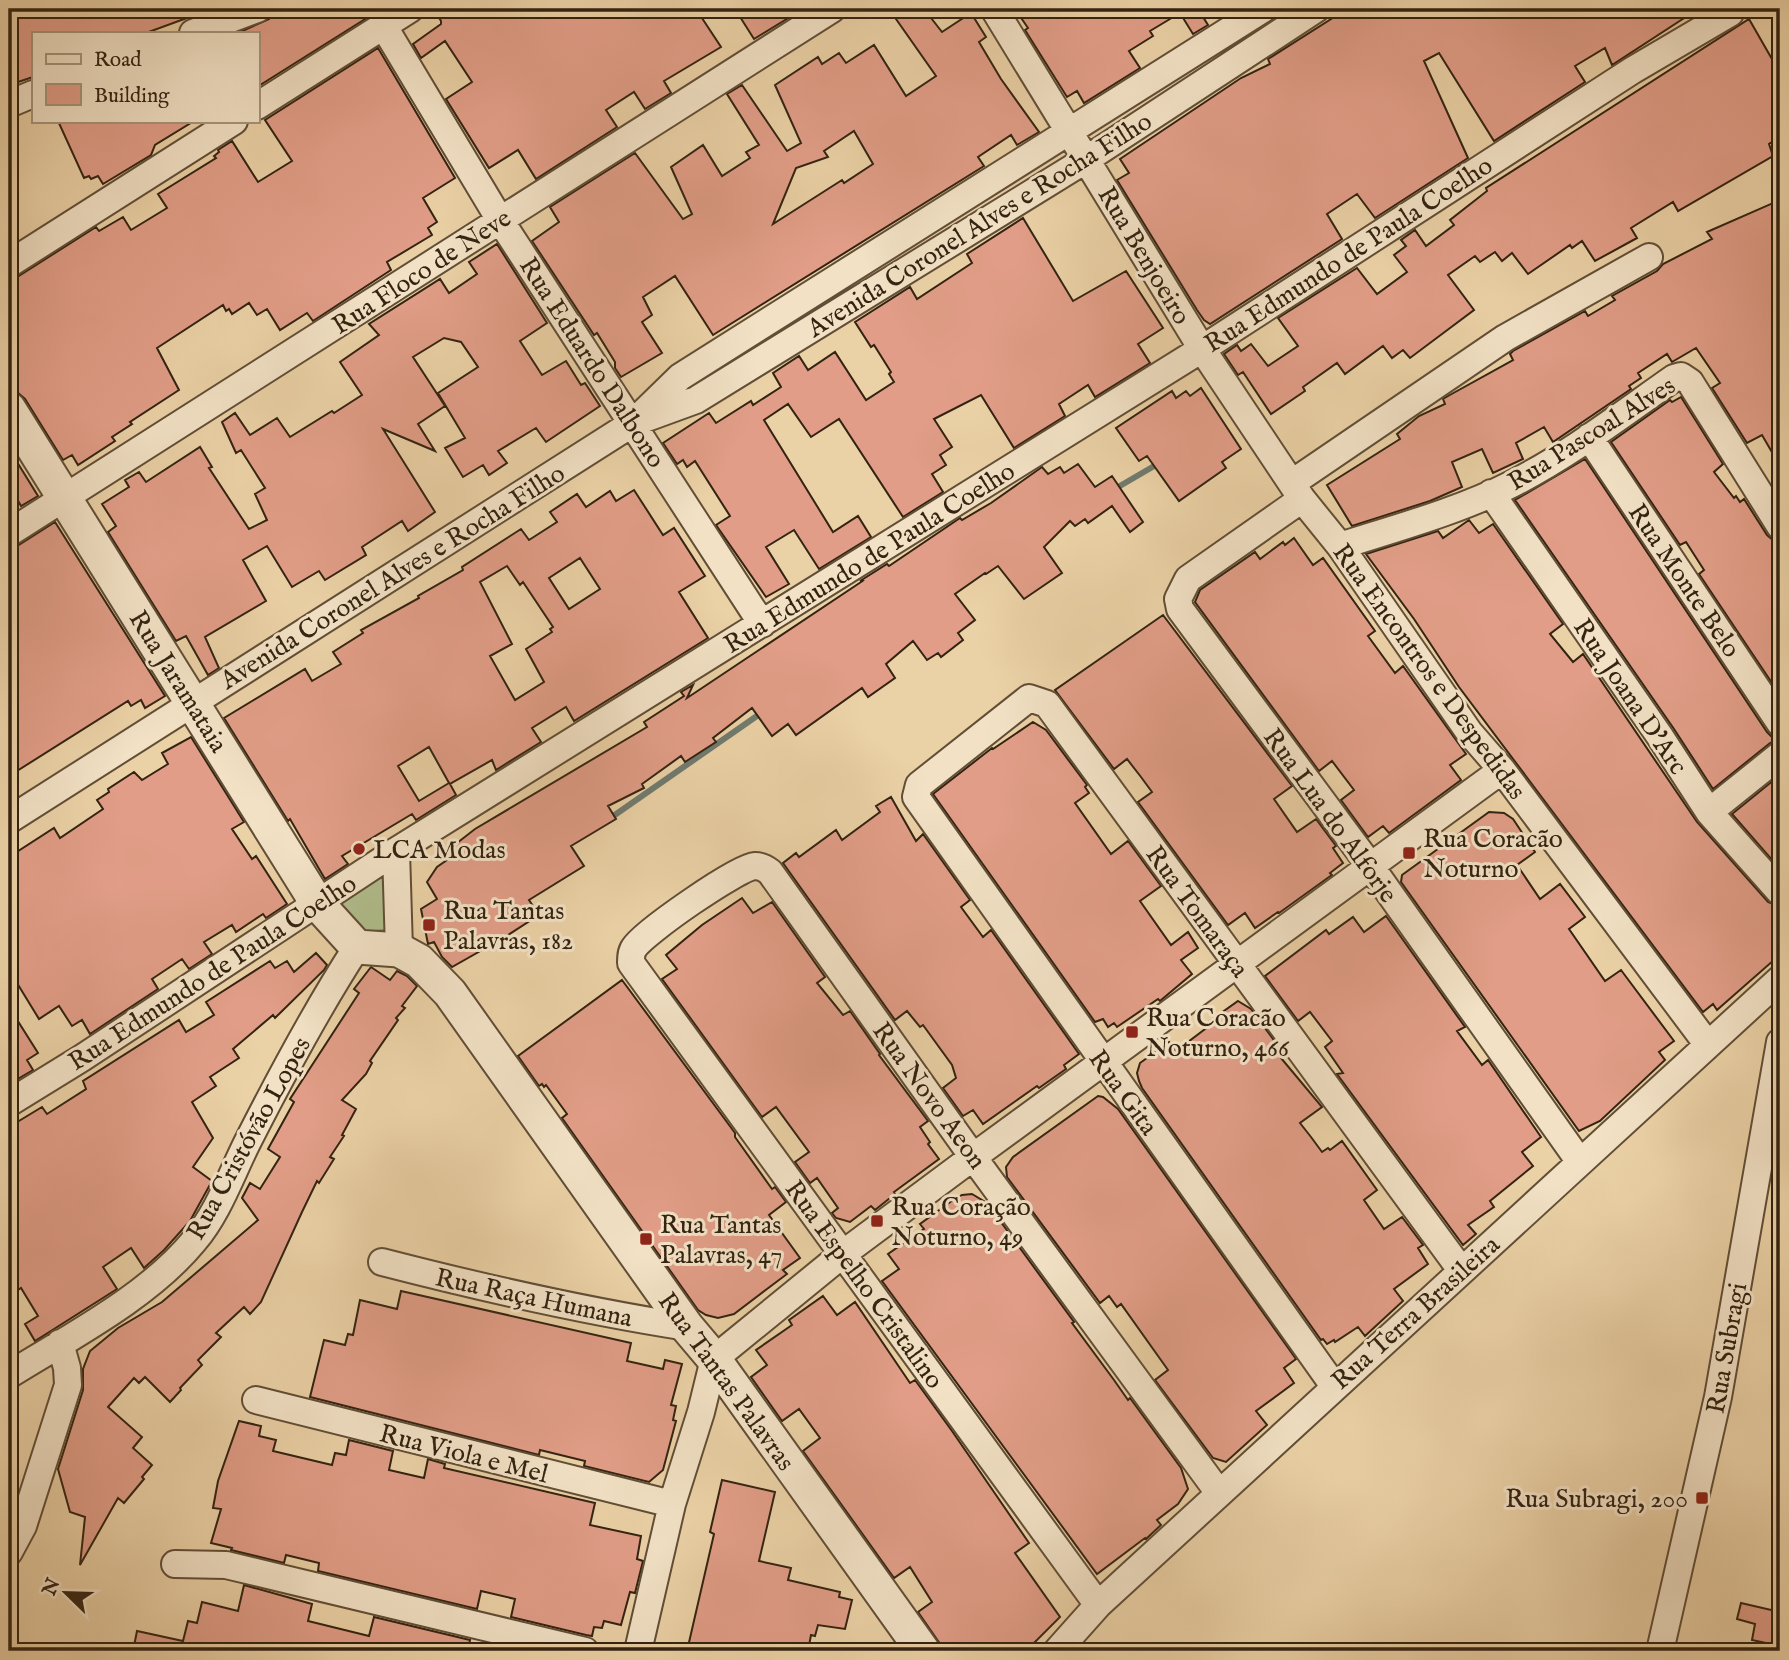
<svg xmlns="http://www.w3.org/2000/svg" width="1789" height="1660" viewBox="0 0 1789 1660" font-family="'IM FELL English',serif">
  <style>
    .green { fill: #b1bd8c; stroke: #72704e; stroke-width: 2 }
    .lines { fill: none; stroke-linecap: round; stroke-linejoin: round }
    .stream { stroke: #707b6f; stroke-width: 6 }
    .building { fill: #e19d87; stroke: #332311; stroke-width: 2; fill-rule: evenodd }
    .minor-casing { stroke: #614e36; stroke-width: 30 }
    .tertiary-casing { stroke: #614e36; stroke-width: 37 }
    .minor { stroke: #f2e1c5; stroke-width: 26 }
    .tertiary { stroke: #f2e1c5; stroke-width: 33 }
    .poi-dot { fill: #8f2418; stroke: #f2e1c5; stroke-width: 2.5 }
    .labels { text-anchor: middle; stroke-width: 6; stroke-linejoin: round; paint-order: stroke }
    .street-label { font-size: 26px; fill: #332311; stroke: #f2e1c5 }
    .poi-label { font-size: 26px; fill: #332311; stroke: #f2e1c5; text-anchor: start }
  </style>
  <rect width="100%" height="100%" fill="#ebd1a6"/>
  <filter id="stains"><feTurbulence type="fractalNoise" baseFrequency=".00286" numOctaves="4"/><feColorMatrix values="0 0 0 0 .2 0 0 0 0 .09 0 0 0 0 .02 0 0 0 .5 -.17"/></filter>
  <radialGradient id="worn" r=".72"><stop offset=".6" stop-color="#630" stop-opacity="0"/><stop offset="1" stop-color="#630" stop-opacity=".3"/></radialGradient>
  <path class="green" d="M387,870L389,930L374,931L361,938L335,903Z"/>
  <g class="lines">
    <path class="stream" d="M1113,490L1161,462
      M609,819L764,711"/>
  </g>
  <path class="building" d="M9,9H206V11L146,33H33V77L9,85Z
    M272,9H278L279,16L298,9H381L257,87V33L240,32L269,19Z
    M434,9H696L721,47L664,81L671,93L645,109L634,92L606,110L617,127L536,179L518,150L489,168L446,99L472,82L445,41L421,58L413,44L441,24V21Z
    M735,9H803L754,39Z
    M889,9H924L942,32L971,13L986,37L979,42L1001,79L1039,132L1017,145L1011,135L978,157L984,166L713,335L675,276L643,297L652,315L642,322L662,353L621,377L615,368V362L597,333L594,335L532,241L559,222L550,207L635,153L683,219L692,214L671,167L703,145L722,176L750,158L746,152L759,145L727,94L742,85L787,151L801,143L775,85L818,57L822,64L839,53L846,63L874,45L906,96L936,76ZM854,131L873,164L844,183L842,180L773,224L796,168L828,157L824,151Z
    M1015,9H1198L1208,25L1193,34L1180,13L1150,31L1153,36L1129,51L1140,68L1084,103L1077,91L1067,97L1025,30L1028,28Z
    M1347,9H1698L1612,65L1605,48L1575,66L1585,82L1494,141L1439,53L1424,61L1468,158L1375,218L1357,194L1327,214L1342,239L1210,324L1204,320L1197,310L1117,180L1129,173L1120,159L1241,78L1270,64L1268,59Z
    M1749,19L1780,73V137L1769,144L1773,156L1678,211L1673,202L1631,228L1637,238L1595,261L1582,241L1572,248L1570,245L1528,274L1512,253L1502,261L1495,252L1480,262L1475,256L1448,275L1474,310L1410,358L1403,350L1392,358L1383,346L1345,374L1337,363L1303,387L1305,391L1271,414L1243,372L1238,375L1224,354L1237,345L1241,351L1251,344L1268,366L1298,346L1278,318L1357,268L1377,294L1407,272L1394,255L1406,246L1401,240L1415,230L1426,246L1454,225L1450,220L1487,191L1486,188Z
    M378,48L455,178L423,198L437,222L428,228L432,235L387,262L391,270L313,321L307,313L280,330L267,309L257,315L249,303L232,314L229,309L226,311L223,305L157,348L179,390L130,422L132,424L112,437L115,441L78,465L72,455L63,460L25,399L17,392L9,378V280L17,277L96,227L99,231L123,217L131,230L167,208L158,194L216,158L214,156L219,152L218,150L232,141L258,182L292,161L265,120Z
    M58,121H194L155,145L151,155L103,184L98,176L91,179L89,176L84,178Z
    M1780,200V466L1762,435L1747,443L1712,388L1720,383L1696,348L1672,362L1667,354L1638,373L1641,378L1629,386L1631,389L1553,442L1544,427L1516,443L1523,459L1493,473L1482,449L1452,462L1462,487L1430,501L1352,526L1327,485L1400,439L1397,434L1419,416L1445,404L1443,399L1448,396L1513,360L1510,354L1513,351L1585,311L1588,316L1615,300L1612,296L1657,271L1663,264L1712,239L1707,232Z
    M1023,218L1073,301L1126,271L1163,328L1138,344L1150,363L1095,397L1088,385L1059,404L1065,416L1014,448L981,395L934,419L952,447L940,455L946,465L932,474L943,492L903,517L839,419L811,437L788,404L764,420L833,532L858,516L871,537L819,569L794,530L766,547L789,584L766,597L716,525L730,516L695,461L687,467L683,460L677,464L663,443L709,413L716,423L751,401L753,405L781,387L773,373L799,356L808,370L835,352L866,400L894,382L889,374L891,372L874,345L871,347L855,322L910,287L917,299L972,263L967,254Z
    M497,244L547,323L520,341L542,375L566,361L581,385L585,383L600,406L546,442L536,428L498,451L507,463L489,475L483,465L463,477L445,448L465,438L438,393L478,367L461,342L444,338L413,357L445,406L418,424L435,451L383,429L435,512L408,531L402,521L362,547L366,555L325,580L319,571L292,587L267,546L243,560L266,601L205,637L219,668L208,675L186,636L176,641L108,532L116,526L102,504L129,487L125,480L139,472L146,482L200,447L212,467L209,468L249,529L267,520L255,494L265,488L241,450L236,453L222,422L235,413L250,435L277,418L290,437L332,411L334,413L362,395L340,362L379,335L369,324L440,279L449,293L477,274L469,262Z
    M1201,388L1241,449L1222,462L1226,468L1179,501L1147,456L1139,461L1116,428L1172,391L1176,398L1186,391L1190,396Z
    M1681,397L1723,464L1714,472L1734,498L1736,496L1740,502L1744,499L1767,535L1773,540L1780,542V695L1699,574L1704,570L1686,542L1680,545L1611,442L1670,400L1672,402Z
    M9,449L38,496L21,506L17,499L9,504Z
    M1585,459L1767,732L1772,737L1780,739L1770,743L1713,789L1674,729L1515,500Z
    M1078,464L1095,487L1112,476L1143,522L1130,532L1112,506L1088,523L1085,519L1075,526L1070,521L1044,547L1062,573L1024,599L998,566L986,574L985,573L955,594L975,620L958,633L963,640L941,657L938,653L927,660L913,641L886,664L895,678L868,697L862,688L796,735L788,724L772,736L752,708L713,738L716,742L685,762L681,756L642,784L644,788L608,806L616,819L571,846L584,866L529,900L539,915L505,937L452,967L442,957L434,942L428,944L421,909L437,899L427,882L437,867L447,860L443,854L475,829L647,727L644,722L684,696L681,692L693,685L687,698L864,580L860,581L887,564L889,566L960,518L962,520L991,503L1042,467L1048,474L1060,467L1064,473Z
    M634,490L663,535L674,528L705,576L679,592L708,638L574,721L566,707L532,728L541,742L496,770L492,760L450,784L456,795L416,820L412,814L342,856L348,864L325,879L290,819L288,821L224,718L305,669L312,681L341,664L333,652L363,633L361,630L419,598L418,596L463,570L462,567L521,529L529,540L557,522L550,512L577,494L586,507L610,491L616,501ZM580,558L600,589L569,609L549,578ZM507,566L520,585L523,582L553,627L550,629L552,632L526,649L544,682L515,700L490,656L512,644L480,582ZM429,747L449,783L419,801L398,766Z
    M1469,520L1479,533L1493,524L1563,624L1550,634L1573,662L1583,654L1697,822L1768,902L1780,907V957L1775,959L1717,1010L1713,1004L1703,1012L1459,687L1414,619L1366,554L1438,531L1443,538Z
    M55,522L165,696L145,708L141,700L131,706L128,701L9,776V549L17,546Z
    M1294,538L1313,565L1323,558L1375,631L1368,636L1395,673L1403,666L1466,754L1450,765L1461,780L1389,833L1383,826L1368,837L1341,800L1354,790L1332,761L1319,771L1195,602L1200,590L1255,552L1260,559L1283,542L1285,545Z
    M1163,615L1292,786L1274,799L1297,832L1316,819L1336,846L1333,848L1343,863L1330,873L1332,875L1329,877L1279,913L1278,912L1255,928L1245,913L1228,925L1138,802L1152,792L1141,777L1127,759L1114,769L1055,690Z
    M1033,722L1046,730L1087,785L1085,787L1089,793L1075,803L1111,854L1128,841L1161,886L1140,901L1171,945L1188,932L1198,948L1181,960L1192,974L1160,1001L1158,999L1117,1027L1114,1023L1108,1027L1103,1019L1095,1022L933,794L992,748L993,749Z
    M191,737L244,822L232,829L252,859L256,856L287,904L266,918L263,914L236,932L232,925L204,942L212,954L189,969L182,959L152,979L158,989L90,1034L82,1020L72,1026L59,1006L39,1019L9,970V857L54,828L60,838L103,809L97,800L109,792L108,789L134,772L142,780L168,764L162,753Z
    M1780,775V869L1732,814Z
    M891,797L916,841L923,834L970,900L961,907L983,937L991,930L1079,1054L1064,1065L1066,1069L1039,1088L1037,1086L983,1124L973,1110L963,1116L943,1088L956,1078L952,1065L923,1025L920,1027L907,1011L895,1020L783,863L796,853L799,857L836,830L842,840L880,812L876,806Z
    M1489,812L1504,813L1513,819L1535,852L1517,865L1540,899L1560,884L1585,917L1569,929L1605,981L1621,970L1674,1041L1659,1052L1665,1060L1600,1121L1579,1131L1401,882L1402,875Z
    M742,898L753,913L772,902L825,977L817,983L843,1015L850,1011L880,1054L879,1055L928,1121L920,1127L930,1142L928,1144L939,1159L894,1192L895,1194L875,1210L871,1206L850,1222L836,1218L832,1213L838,1208L817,1178L810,1183L795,1162L809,1152L776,1107L762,1117L662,979L677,969L666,955L702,925Z
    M1386,916L1465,1027L1457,1031L1482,1065L1488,1060L1541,1137L1522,1152L1533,1166L1490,1201L1494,1207L1468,1225L1476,1234L1463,1245L1337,1074L1343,1073L1325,1047L1332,1041L1310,1012L1298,1021L1265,976L1326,930L1329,934L1353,917L1364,932Z
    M316,953L327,965L324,970L275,1018L273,1015L233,1049L239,1058L210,1077L216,1086L192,1102L213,1138L193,1167L212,1181L190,1221L164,1250L144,1268L131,1248L103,1267L117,1289L35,1341L25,1324L38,1316L21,1288L9,1296V1127L42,1107L47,1114L86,1089L83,1081L179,1020L186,1032L214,1015L206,1002L270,961L275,968L287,961L294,972Z
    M371,967L390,980L397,971L407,976L417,986L402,1006L405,1008L396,1018L398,1020L370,1061L372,1063L366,1074L342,1100L356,1109L342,1135L344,1136L330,1157L334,1159L319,1183L317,1181L302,1212L261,1302L250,1314L244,1307L216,1333L221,1337L198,1360L202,1365L180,1388L181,1390L170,1402L145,1377L139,1383L134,1378L108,1407L142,1437L133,1448L152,1465L142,1477L144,1479L124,1503L118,1498L80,1565L85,1517L70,1512L58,1469L83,1390V1369L90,1351L118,1328L162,1302L258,1220L242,1198L250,1183L260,1189L280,1157L268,1149L294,1102L290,1099L359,993L354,989Z
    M622,980L735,1133V1137L772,1189L775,1187L786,1202L769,1215L800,1258L783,1270L787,1274L734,1314L718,1318L706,1315L698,1310L562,1118L567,1114L546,1085L544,1087L542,1084L539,1086L518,1056Z
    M1238,1001L1251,1009L1273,1039L1283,1057L1281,1058L1322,1107L1300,1123L1311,1137L1322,1152L1328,1148L1330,1150L1342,1141L1377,1190L1364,1200L1384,1229L1402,1217L1423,1245L1418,1248L1428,1264L1394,1289L1403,1301L1365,1336L1358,1327L1335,1342L1334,1340L1327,1344L1323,1339L1321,1340L1142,1088L1139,1081L1137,1073L1140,1063L1169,1042L1176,1051L1209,1026L1207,1023Z
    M9,1007L38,1053L27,1060L33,1070L16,1080L9,1071Z
    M1098,1096L1103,1097L1118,1109L1296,1359L1284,1368L1294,1383L1256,1411L1267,1425L1226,1462L1213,1458L1155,1380L1168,1370L1121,1304L1117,1307L1109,1296L1100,1303L1007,1177L1006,1167L1013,1157Z
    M972,1194L987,1203L1074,1322L1072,1323L1114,1380L1128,1400L1130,1398L1181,1468L1188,1489L1178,1504L1157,1520L1161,1525L1146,1539L1145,1538L1097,1574L882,1281L899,1269L888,1254L924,1229L920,1224L953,1200L962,1195Z
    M401,1291L631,1343L627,1361L663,1369L665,1360L682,1364L671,1405L676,1406L673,1420L676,1421L663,1470L649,1482L584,1466L585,1461L540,1450L539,1455L310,1397L324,1340L345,1345L348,1334L353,1335L360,1300L397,1309Z
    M823,1296L837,1315L855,1302L910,1383L915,1380L952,1431L1029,1543L1015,1553L1060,1617L1026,1651H970L964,1644L954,1651H945L918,1612L932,1602L910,1567L894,1578L803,1451L820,1438L799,1409L782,1421L751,1377L767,1365L756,1350L792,1325L789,1320Z
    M239,1421L261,1426L259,1436L276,1440L273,1451L332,1465L335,1453L346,1455L349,1440L393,1451L389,1470L424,1478L428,1459L445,1464L444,1468L595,1503L590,1525L641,1536L637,1559L643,1561L635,1593L630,1592L621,1625L604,1621L602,1628L594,1627L592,1636L586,1635L511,1617L515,1599L481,1591L477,1609L318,1571L319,1563L286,1555L284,1563L231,1550L232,1548L211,1543L221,1509L213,1508L218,1481Z
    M722,1480L775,1492L759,1561L791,1568L788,1580L840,1592L839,1597L852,1600L845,1629L818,1625L815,1636L811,1635L808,1651H687L714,1534L710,1532Z
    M244,1585L312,1604L308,1621L369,1636L374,1617L470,1640L468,1651H133L137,1631L183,1641L188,1621L197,1623L202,1602L238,1611Z
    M1741,1603L1780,1612V1646L1752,1640L1755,1624L1737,1619Z"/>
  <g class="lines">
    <g class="minor-casing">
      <path id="minor" d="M994,9L1202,349L1302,499L1340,546L1469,732L1502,770L1708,1045
        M383,25L500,220L762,624
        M193,33L257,9
        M9,104L33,94
        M257,106L410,9
        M9,264L234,121
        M639,417L680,377L1263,9
        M1589,437L1780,723
        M1292,483L1505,338L1649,257
        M1491,493L1661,738L1709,812L1780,892
        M1302,499L1188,579L1178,599L1180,609L1371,867L1580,1162
        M9,533L832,9
        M1340,546C1396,528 1459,511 1512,484C1569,455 1621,415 1674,378L1681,376L1690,382L1780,526
        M1709,812L1780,755
        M9,820L633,423L696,400L1087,159L1316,9
        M396,851L399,950
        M9,1103L82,1058L396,851L1202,349L1633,70L1730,13
        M382,1262C483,1288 583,1311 687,1327
        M9,1375C70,1337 148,1297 194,1241C218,1213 231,1175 247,1143C281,1076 316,1010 357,947
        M1334,1386L916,797L919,785L1029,698L1047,704L1461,1270
        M256,1400L672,1504
        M9,1552L23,1526L68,1385L67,1368L60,1343
        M175,1564L226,1565L585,1651
        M1098,1605L631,963C631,958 631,952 634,948C643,933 738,867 755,866C761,866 765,868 770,872L973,1157L1219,1493
        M638,1651L672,1504L701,1412L714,1359L844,1253L973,1157L1502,770
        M1057,1651L1098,1605L1780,979
        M1660,1651L1718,1397L1780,1042"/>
    </g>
    <g class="tertiary-casing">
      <path id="tertiary" d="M9,409L317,903L357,947L399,950L419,961L450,993L687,1327L714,1359L923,1651"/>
    </g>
    <use href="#minor" class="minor"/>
    <use href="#tertiary" class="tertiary"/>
  </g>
  <g class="poi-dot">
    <circle cx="359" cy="849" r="7"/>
    <rect x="1402" y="846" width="14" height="14" rx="3.5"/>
    <rect x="422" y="918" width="14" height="14" rx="3.5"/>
    <rect x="1125" y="1025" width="14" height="14" rx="3.5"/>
    <rect x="870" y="1214" width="14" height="14" rx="3.5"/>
    <rect x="639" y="1232" width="14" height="14" rx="3.5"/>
    <rect x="1695" y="1491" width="14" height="14" rx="3.5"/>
  </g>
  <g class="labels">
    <g class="street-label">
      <text transform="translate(979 224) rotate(-32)" y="9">Avenida Coronel Alves e Rocha Filho</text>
      <text transform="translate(1348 254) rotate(-33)" y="9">Rua Edmundo de Paula Coelho</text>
      <text transform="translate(1145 255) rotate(59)" y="9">Rua Benjoeiro</text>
      <text transform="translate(421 271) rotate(-33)" y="9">Rua Floco de Neve</text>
      <text transform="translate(593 362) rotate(57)" y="9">Rua Eduardo Dalbono</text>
      <text transform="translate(1591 433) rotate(-32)" y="9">Rua Pascoal Alves</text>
      <text transform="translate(869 557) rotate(-32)" y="9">Rua Edmundo de Paula Coelho</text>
      <text transform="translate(392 576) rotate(-32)" y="9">Avenida Coronel Alves e Rocha Filho</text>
      <text transform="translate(1685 580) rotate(56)" y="9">Rua Monte Belo</text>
      <text transform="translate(1430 671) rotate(54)" y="9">Rua Encontros e Despedidas</text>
      <text transform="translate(179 681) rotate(58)" y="9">Rua Jaramataia</text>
      <text transform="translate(1631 696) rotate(56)" y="9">Rua Joana D'Arc</text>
      <text transform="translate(1331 815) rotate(54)" y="9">Rua Lua do Alforje</text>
      <text transform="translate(1198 911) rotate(54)" y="9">Rua Tomaraça</text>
      <text transform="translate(212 972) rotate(-33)" y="9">Rua Edmundo de Paula Coelho</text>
      <text transform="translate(1124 1092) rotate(54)" y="9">Rua Gita</text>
      <text transform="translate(930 1095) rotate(54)" y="9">Rua Novo Aeon</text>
      <text transform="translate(248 1138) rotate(-61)" y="9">Rua Cristóvão Lopes</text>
      <text transform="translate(865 1284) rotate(54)" y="9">Rua Espelho Cristalino</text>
      <text transform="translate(534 1297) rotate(12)" y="9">Rua Raça Humana</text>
      <text transform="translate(1415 1312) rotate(-42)" y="9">Rua Terra Brasileira</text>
      <text transform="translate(1726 1348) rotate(-80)" y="9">Rua Subragi</text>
      <text transform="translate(727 1381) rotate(54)" y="9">Rua Tantas Palavras</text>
      <text transform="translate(464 1453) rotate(14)" y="9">Rua Viola e Mel</text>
    </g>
    <g class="poi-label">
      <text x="1423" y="847">Rua Coracão<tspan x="1423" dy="30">Noturno</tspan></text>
      <text x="373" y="858">LCA Modas</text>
      <text x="443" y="919">Rua Tantas<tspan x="443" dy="30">Palavras, 182</tspan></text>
      <text x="1146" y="1026">Rua Coracão<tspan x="1146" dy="30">Noturno, 466</tspan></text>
      <text x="891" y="1215">Rua Coração<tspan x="891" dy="30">Noturno, 49</tspan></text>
      <text x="660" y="1233">Rua Tantas<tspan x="660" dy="30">Palavras, 47</tspan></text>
      <text x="1688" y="1507" text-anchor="end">Rua Subragi, 200</text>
    </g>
  </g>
  <rect width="1789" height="1660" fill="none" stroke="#ebd1a6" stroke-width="35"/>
  <rect x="10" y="10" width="1768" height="1639" fill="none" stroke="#332311" stroke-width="3.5"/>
  <rect x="18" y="18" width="1754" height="1625" fill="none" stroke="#332311" stroke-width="2"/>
  <rect x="32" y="32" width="228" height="91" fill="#f2e1c5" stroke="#a6957d" stroke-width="2"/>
  <rect x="46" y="54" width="35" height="10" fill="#f2e1c5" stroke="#a6957d" stroke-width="2"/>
  <text x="94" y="66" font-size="21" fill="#332311">Road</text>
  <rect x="46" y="84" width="35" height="21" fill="#e19d87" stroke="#a6957d" stroke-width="2"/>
  <text x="94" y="102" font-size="21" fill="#332311">Building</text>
  <g transform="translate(66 1593) rotate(293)" stroke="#f2e1c5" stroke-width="5" paint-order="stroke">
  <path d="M0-5L12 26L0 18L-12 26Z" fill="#332311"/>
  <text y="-10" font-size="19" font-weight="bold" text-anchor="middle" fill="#332311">N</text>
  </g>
  <rect width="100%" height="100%" filter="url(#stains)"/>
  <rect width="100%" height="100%" fill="url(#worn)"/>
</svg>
